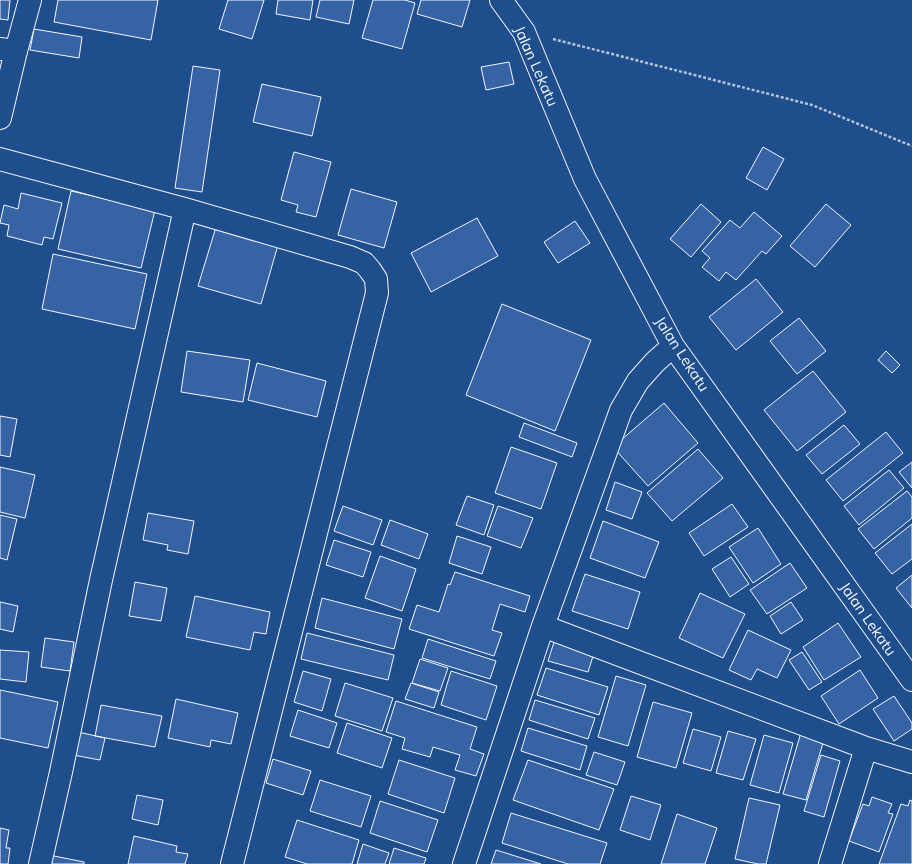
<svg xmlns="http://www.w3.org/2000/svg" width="912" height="864" viewBox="0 0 912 864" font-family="Mulish,sans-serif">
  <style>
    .building { fill: #3563a3; stroke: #f2f6ff }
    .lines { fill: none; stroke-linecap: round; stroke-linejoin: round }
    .street-casing { stroke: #f2f6ff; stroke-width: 24 }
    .secondary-casing { stroke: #f2f6ff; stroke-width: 24 }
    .path { stroke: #b3c4dc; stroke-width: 2.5; stroke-dasharray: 3 2; stroke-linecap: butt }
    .street { stroke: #1f4e8c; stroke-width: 22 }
    .secondary { stroke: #1f4e8c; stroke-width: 22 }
    .labels { text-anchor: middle; stroke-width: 3; stroke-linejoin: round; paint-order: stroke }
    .street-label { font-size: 15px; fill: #f2f6ff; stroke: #1f4e8c }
  </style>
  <rect width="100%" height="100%" fill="#1f4e8c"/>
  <path class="building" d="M0,0H10L8,20L0,19Z
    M58,0H158L151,40L54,22Z
    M228,0H264L252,39L219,29Z
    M278,0H313L310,20L276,14Z
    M320,0H354L349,24L316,17Z
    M373,0H405L415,3L402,49L362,38Z
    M421,0H470L462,27L417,14Z
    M34,29L82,37L79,58L30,50Z
    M509,62L514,84L486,90L481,67Z
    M193,66L220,70L202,192L175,188Z
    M262,84L321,97L312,136L253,122Z
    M763,147L784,159L767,190L746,178Z
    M294,152L331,162L316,217L296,212L298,205L281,200Z
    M351,189L397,202L384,248L338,235Z
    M71,191L155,210L141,268L58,249Z
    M21,193L62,203L53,239L44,237L42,245L7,236L9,225L0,223L4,205L18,209Z
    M701,204L721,222L691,257L670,239Z
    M826,204L851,225L815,267L790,246Z
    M754,212L782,236L766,254L762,251L736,280L726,272L719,281L702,267L710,258L702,251L730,220L740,228Z
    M477,218L498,256L431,292L411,253Z
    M575,221L590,243L558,263L544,242Z
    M216,227L278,245L261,304L198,286Z
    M53,254L147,274L135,329L42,309Z
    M756,279L783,312L736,350L709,317Z
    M502,304L591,340L555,431L466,395Z
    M799,318L826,351L797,374L770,341Z
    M187,351L250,360L243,402L181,392Z
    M886,351L900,365L892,373L878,360Z
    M257,363L326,381L317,417L248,400Z
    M813,371L846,412L797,451L764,410Z
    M664,403L698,443L648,486L613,447Z
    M0,416L17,419L10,457L0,455Z
    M524,423L577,443L572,457L519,437Z
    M844,425L860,444L822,474L806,455Z
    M886,432L903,453L843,501L826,480Z
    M511,447L557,463L541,509L495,493Z
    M698,449L723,478L672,521L647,493Z
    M912,462V488L899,472Z
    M0,467L35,475L25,518L0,512Z
    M889,470L904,488L859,525L844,506Z
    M615,482L642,492L632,519L606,510Z
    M907,491L912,497V518L874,549L858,529Z
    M467,496L494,505L484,535L456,525Z
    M732,504L748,527L704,556L689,533Z
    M343,506L382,520L373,545L334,531Z
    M498,506L533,518L521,548L487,536Z
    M148,513L194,521L188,554L167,550L168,545L143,540Z
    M0,515L17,519L7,560L0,558Z
    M390,520L428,534L419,559L381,545Z
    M603,521L659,542L645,578L590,558Z
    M912,524V559L892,574L875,553Z
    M758,528L781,564L753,583L729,547Z
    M457,536L491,547L482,574L449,563Z
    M334,540L371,552L363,577L326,565Z
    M380,556L416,569L402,611L365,598Z
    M731,557L749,584L730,597L712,569Z
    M790,563L807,588L767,614L750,590Z
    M455,572L530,596L525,612L500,604L492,630L502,633L494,656L409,629L417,605L439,612L448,584L450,585Z
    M585,574L640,592L628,629L572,611Z
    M912,575V608L896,588Z
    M135,582L167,588L161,621L129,616Z
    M700,593L745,614L723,658L679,638Z
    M195,596L270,612L266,634L254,632L250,650L186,637Z
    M322,598L402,619L394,649L315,628Z
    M0,602L18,606L13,632L0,629Z
    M791,602L803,620L781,634L770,616Z
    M838,623L861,657L824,680L803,647Z
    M748,630L791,650L777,678L757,669L751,680L729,670Z
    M307,633L394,655L388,680L301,659Z
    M45,638L74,642L70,671L41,667Z
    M428,639L496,661L490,679L422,658Z
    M554,642L594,653L588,672L548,661Z
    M0,650L29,652L26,682L0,679Z
    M802,652L822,682L809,690L789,660Z
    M420,659L448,668L440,691L412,683Z
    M546,668L608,687L599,715L537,695Z
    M860,670L878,698L839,724L821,696Z
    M303,671L331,679L322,711L294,702Z
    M451,671L497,686L486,720L441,705Z
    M616,676L646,685L628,746L598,737Z
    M345,683L393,698L382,731L335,716Z
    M411,683L439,692L434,708L405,699Z
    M0,690L58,702L48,748L0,738Z
    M894,696L912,723V729L894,741L873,709Z
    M176,699L238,713L231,744L211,740L210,747L168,738Z
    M535,700L595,718L588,739L529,720Z
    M396,701L477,727L470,749L484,754L476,776L455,770L460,755L433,747L430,757L402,749L405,738L386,732Z
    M653,702L692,713L676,768L637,757Z
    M101,705L162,716L155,747L95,736Z
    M298,710L337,723L329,748L290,736Z
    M347,723L392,738L382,768L337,753Z
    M528,728L587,746L580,770L521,751Z
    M693,729L721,737L711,771L683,763Z
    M802,729L825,736L806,800L783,794Z
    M728,731L756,739L743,780L716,773Z
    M78,732L105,738L100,760L73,755Z
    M764,735L793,743L779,793L750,785Z
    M594,752L625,762L617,785L586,775Z
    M821,755L840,761L824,817L804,811Z
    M273,759L311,771L303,795L266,783Z
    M399,760L455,778L444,813L388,794Z
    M528,760L614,789L599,830L513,800Z
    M320,780L371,796L361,827L310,811Z
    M137,795L163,800L158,825L132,819Z
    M631,796L661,805L650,840L620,830Z
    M872,797L892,804L888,813L893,814L879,852L849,841L863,804L869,806Z
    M749,798L780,805L766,864H758L735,859Z
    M910,800L912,801V864H879L901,804L908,806Z
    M380,801L438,820L427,852L370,833Z
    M511,813L607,843L600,864H568L502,843Z
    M677,814L717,828L705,864H661Z
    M297,820L359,840L352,864H307L285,857Z
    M0,828L9,830L6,848H10L8,864H0Z
    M134,836L177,846L176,852L188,854L185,864H128Z
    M363,844L389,853L385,864H357Z
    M394,848L426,858L424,864H389Z
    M496,850L541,864H491Z
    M49,855L84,862V864H48Z"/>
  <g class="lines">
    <g class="street-casing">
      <path id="street" d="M501,0L524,32L585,179L673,346L912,680
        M0,49L16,51
        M0,159L185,209L350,257L364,263L370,270L376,279L377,293L232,864
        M543,626L866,748L912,762
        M40,864L61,772L101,580L185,209
        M464,864L543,626L621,410L638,381L655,362L673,346
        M830,864L866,748"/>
    </g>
    <g class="secondary-casing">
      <path id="secondary" d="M0,118L16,51L30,0"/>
    </g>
    <path class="path" d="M553,39L812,105L912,146"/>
    <use href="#street" class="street"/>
    <use href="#secondary" class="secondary"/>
  </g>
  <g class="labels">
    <g class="street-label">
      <text transform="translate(536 66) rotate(66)" y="5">Jalan Lekatu</text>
      <text transform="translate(682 354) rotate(57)" y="5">Jalan Lekatu</text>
      <text transform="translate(868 619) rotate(55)" y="5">Jalan Lekatu</text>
    </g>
  </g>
</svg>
